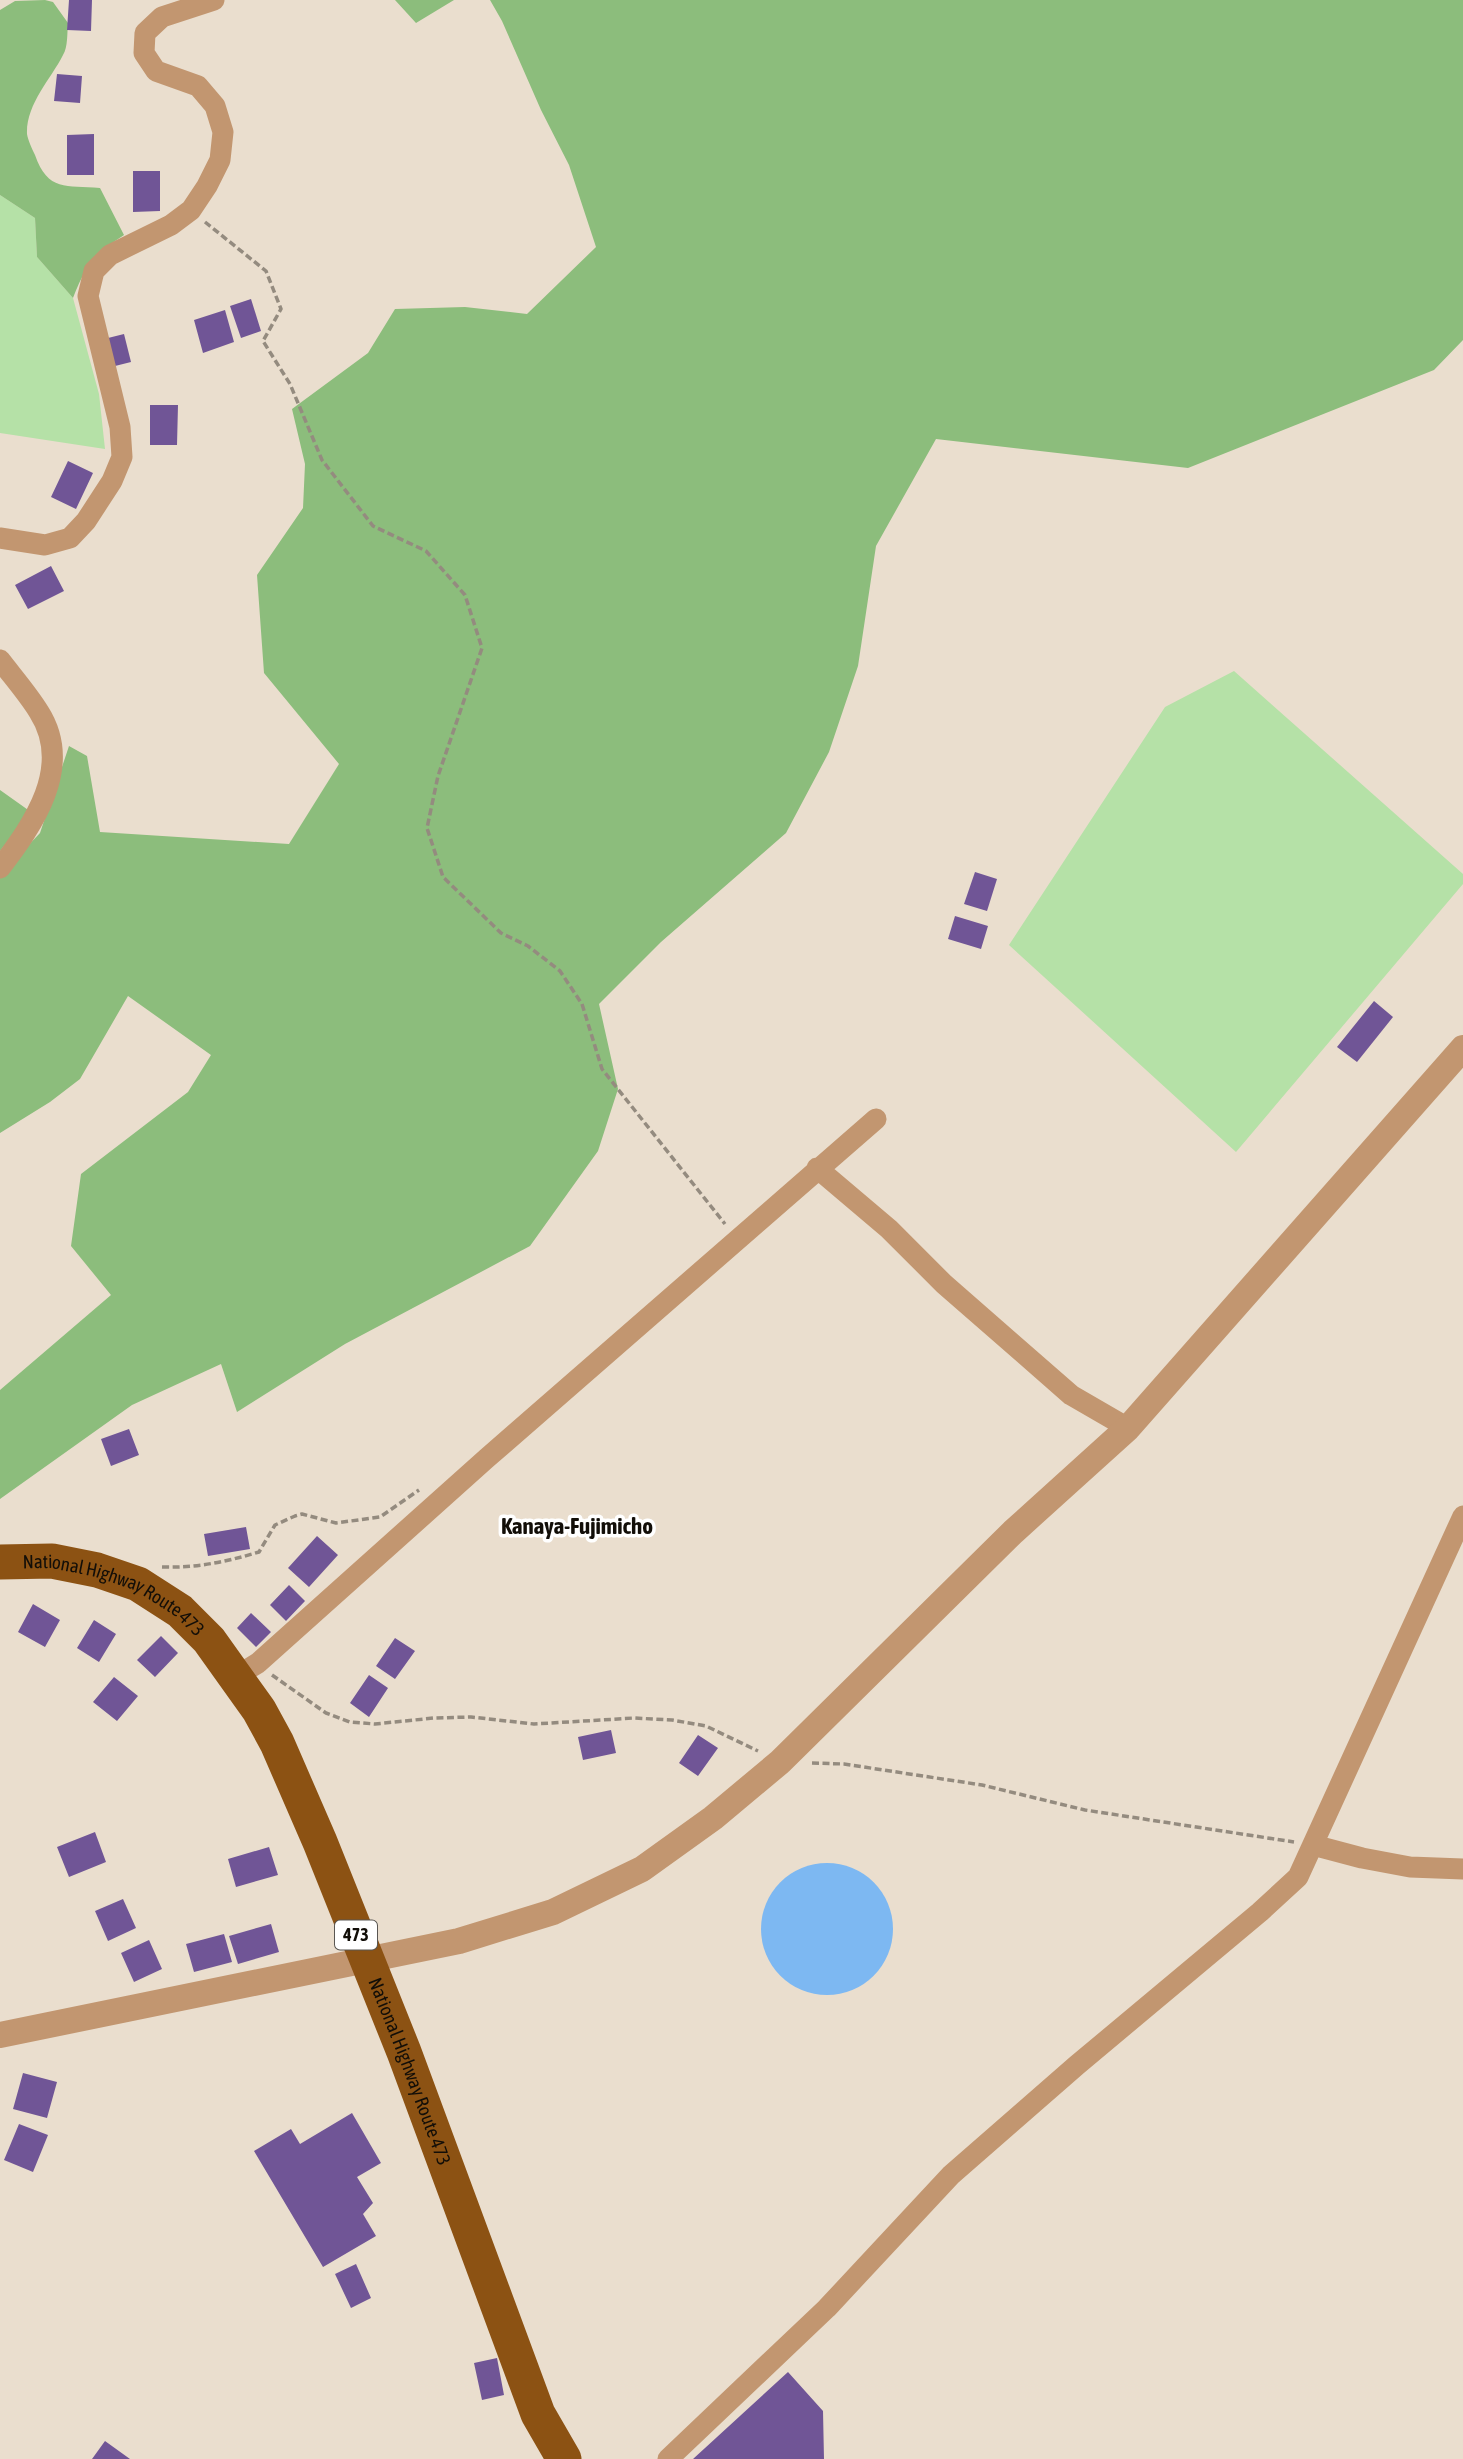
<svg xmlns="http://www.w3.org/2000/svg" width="1463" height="2459" viewBox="0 0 1463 2459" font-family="'Asap Condensed',sans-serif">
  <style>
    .green { fill: #b5e1a7 }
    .forest { fill: #8cbd7c }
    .water { fill: #7db8f2 }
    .building { fill: #705596 }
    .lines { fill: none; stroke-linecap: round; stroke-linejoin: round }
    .path { stroke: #948b7f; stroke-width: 3.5; stroke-dasharray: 7 3.5; stroke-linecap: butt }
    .minor { stroke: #c29670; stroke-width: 21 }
    .tertiary { stroke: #c29670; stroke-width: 26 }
    .trunk { stroke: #8c5213; stroke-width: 35 }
    .labels { text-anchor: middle; stroke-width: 7; stroke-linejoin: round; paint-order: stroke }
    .shield { fill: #fff; stroke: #595652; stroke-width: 2 }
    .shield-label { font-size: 18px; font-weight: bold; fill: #120e08 }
    .street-label { font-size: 19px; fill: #120e08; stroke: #fff }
    .quarter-label { font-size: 23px; font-weight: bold; fill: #120e08; stroke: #fff }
  </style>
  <rect width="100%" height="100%" fill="#eadece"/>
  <path class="green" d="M0,195L35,218L37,257L73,298L99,394L105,449L0,433Z
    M1234,671L1463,874V884L1236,1152L1009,945L1165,707Z"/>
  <path class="forest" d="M45,0L53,2L68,23C67,33 68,47 63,55C51,79 26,104 27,134C28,140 32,149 35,155C48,192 66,185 100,188L124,235C93,256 87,263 73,298L37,257L35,218L0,195V10L15,1Z
    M395,0H454L416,23Z
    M490,0H1463V340L1434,370L1188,468L936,439L876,546L858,666L829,752L786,833L661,942L599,1004L618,1089L598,1151L530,1246L345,1344L237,1412L221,1364L132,1405L0,1499V1390L111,1295L71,1246L81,1174L188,1092L211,1055L128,996L80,1079L50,1102L0,1133V875L40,833L69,746L87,756L100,832L289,844L339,764L264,673L257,575L303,508L305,464L292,409L368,353L395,309L465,307L527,314L596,247L569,165L541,110L502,21Z
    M0,790L31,812L0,851Z"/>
  <path class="water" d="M761 1929a66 66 0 1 1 132 0a66 66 0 1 1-132 0Z"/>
  <path class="building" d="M69,0H92L91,31L67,30Z
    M57,74L82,76L80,103L54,101Z
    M94,134V175H67V135Z
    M133,171H160V211L133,212Z
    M251,299L261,331L241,338L230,306Z
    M225,310L234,342L203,353L194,320Z
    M124,334L131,362L111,367L104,339Z
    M150,405H178L177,445H150Z
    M68,461L93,473L76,509L51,497Z
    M51,566L64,591L28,609L15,585Z
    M975,872L997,879L987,911L964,904Z
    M955,916L988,926L981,949L948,939Z
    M1374,1001L1393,1017L1357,1062L1337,1047Z
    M129,1429L139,1455L111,1466L101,1439Z
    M246,1527L250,1549L208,1556L204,1534Z
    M317,1536L338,1555L309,1587L288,1568Z
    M289,1585L305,1601L286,1621L270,1605Z
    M33,1604L60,1620L45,1647L18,1632Z
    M251,1613L271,1632L256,1647L237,1628Z
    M94,1620L116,1634L99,1662L77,1648Z
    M161,1636L178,1653L155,1677L137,1660Z
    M395,1638L415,1651L395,1679L376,1666Z
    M369,1675L388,1688L369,1717L350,1703Z
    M114,1677L138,1696L117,1721L93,1702Z
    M611,1730L616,1753L583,1760L578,1737Z
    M698,1735L718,1748L698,1776L679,1763Z
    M95,1832L106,1862L69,1877L57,1847Z
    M269,1847L278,1875L236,1887L228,1859Z
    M123,1899L136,1928L108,1941L95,1911Z
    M271,1924L279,1952L238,1964L229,1936Z
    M224,1934L232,1962L194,1972L186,1944Z
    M149,1940L162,1969L134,1982L121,1953Z
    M23,2073L57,2082L47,2118L13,2109Z
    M352,2113L381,2163L357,2177L373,2203L363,2214L376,2236L323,2267L254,2151L291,2129L300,2144Z
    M19,2124L48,2135L33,2172L4,2160Z
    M356,2264L371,2298L351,2308L335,2274Z
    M497,2358L504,2395L482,2400L474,2363Z
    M788,2372L823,2411L824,2459H693Z
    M105,2441L130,2459H92Z"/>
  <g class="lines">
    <path class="path" d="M205,222L266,271L281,309L263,341L290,384L322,460L373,526L426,551L465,595L482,648L438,776L427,828L443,877L501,933L528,946L560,971L582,1004L602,1069L725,1224
      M162,1567C196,1568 226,1562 259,1552L275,1525L295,1516L302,1514L336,1523L380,1517L419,1490
      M272,1675L326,1713L350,1722L375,1724L434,1718L471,1717L534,1724L634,1718L672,1720L706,1726L758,1751
      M812,1763L844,1764L982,1785L1085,1810L1294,1842"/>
    <path class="minor" d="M0,538L45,545L70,538L86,521L112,481L122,457L120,427L88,296L94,271L110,255L171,225L191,210L207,186L220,160L223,132L215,106L198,86L156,71L144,53L145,33L162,17L214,0
      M0,660C13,677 28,694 39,712C74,767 33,825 0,868
      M817,1168L889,1229L944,1284L1071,1395L1128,1428
      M237,1676L258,1663L487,1458L876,1119
      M1313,1845L1362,1858L1410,1867L1463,1869
      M668,2459L827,2308L951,2175L1077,2065L1260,1912L1298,1877L1463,1516"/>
    <path class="tertiary" d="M0,2035L459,1941L553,1912L642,1869L713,1818L780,1762L1013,1532L1128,1428L1463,1048"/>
    <path class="trunk" id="s1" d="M0,1562L52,1561L97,1570L138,1584L180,1611L209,1640L259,1710L277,1743L320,1842L404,2052L538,2414L564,2459"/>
  </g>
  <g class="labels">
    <rect class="shield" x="335" y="1920.5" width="42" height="29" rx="5"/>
    <g class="shield-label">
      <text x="356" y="1941">473</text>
    </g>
    <g class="street-label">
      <text dy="7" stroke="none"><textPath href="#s1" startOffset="122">National Highway Route 473</textPath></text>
      <text dy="7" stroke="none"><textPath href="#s1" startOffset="710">National Highway Route 473</textPath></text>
    </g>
    <g class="quarter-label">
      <text x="577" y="1534">Kanaya-Fujimicho</text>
    </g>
  </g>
</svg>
